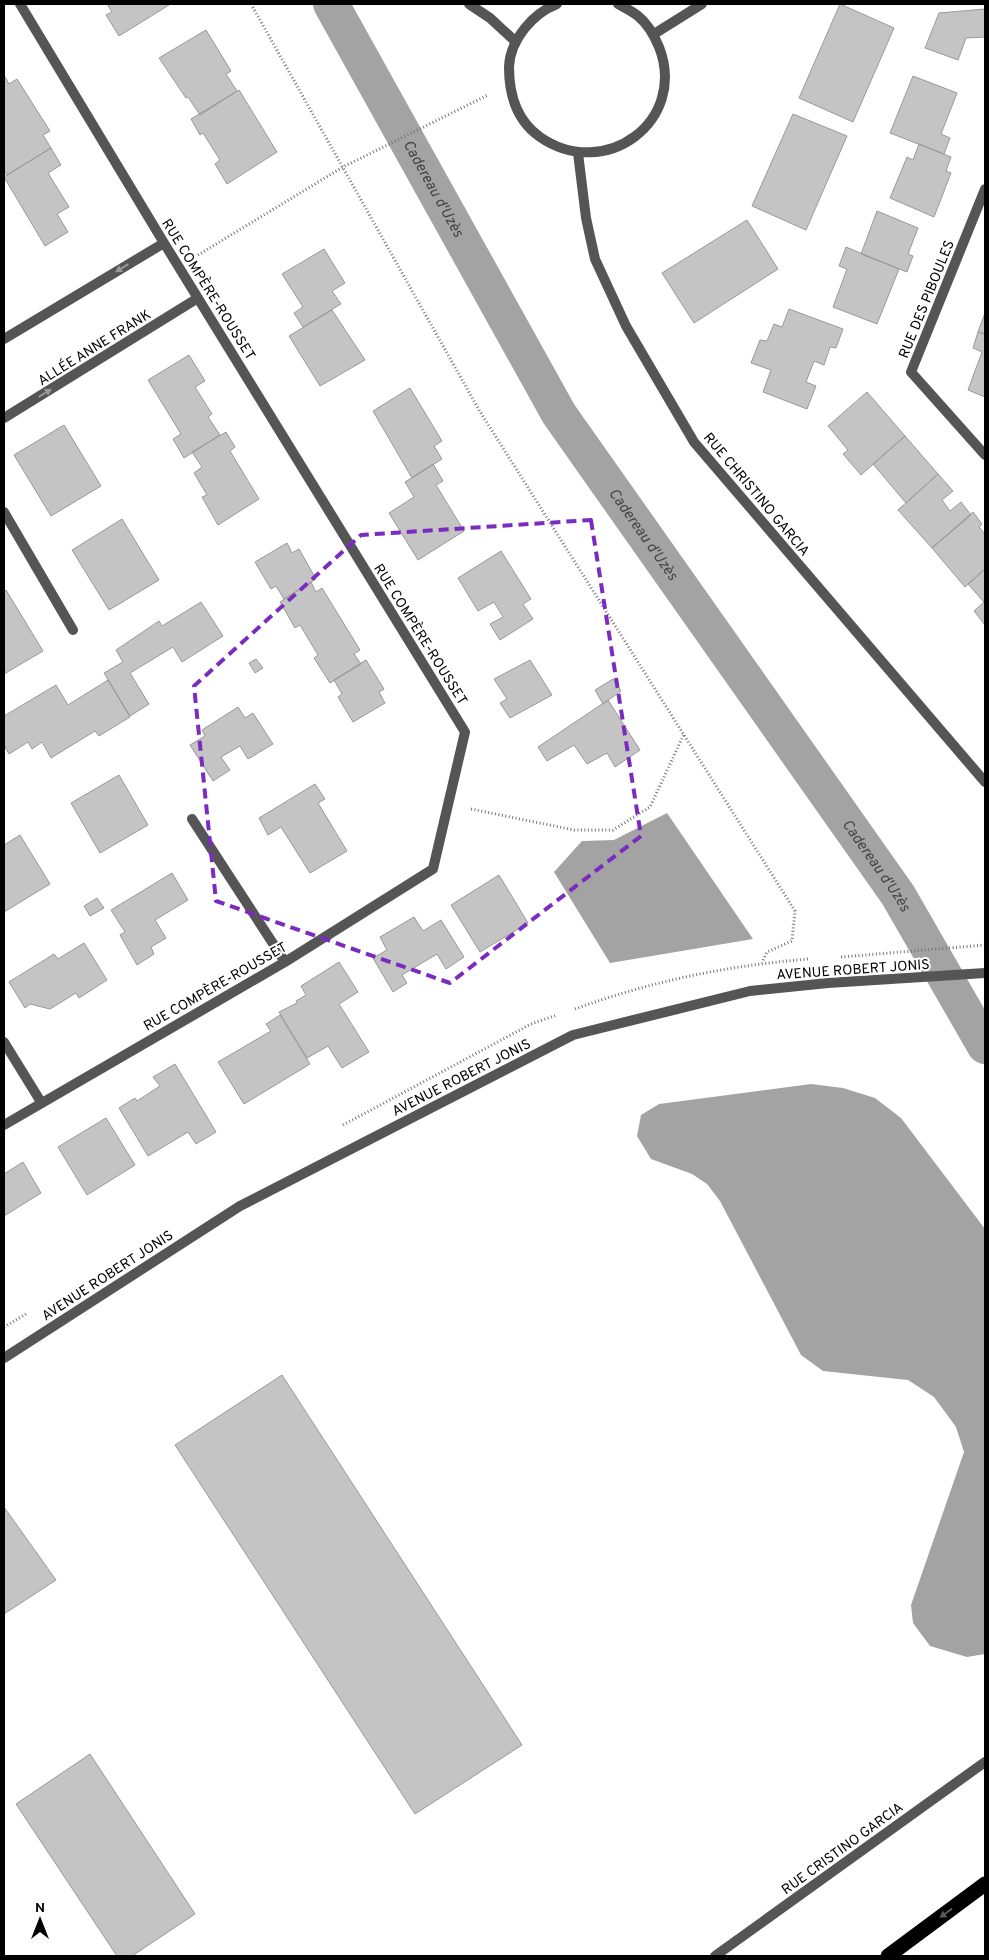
<svg xmlns="http://www.w3.org/2000/svg" width="989" height="1960" viewBox="0 0 989 1960" font-family="Overpass,sans-serif">
  <style>
    .water { fill: #a3a3a3 }
    .lines { fill: none; stroke-linecap: round; stroke-linejoin: round }
    .canal { stroke: #a3a3a3; stroke-width: 36 }
    .building { fill: #c4c4c4; stroke: #999 }
    .path { stroke: #777; stroke-width: 3; stroke-dasharray: 1 2.5; stroke-linecap: butt }
    .minor { stroke: #555; stroke-width: 10 }
    .tertiary { stroke: #555; stroke-width: 10 }
    .motorway { stroke: #000; stroke-width: 15 }
    .oneway { fill: #999 }
    .oneway2 { fill: #595959 }
    .marked { fill: none; stroke: #7b2cbf; stroke-width: 4; stroke-dasharray: 10 6; stroke-linejoin: round }
    .labels { text-anchor: middle; stroke-width: 4; stroke-linejoin: round; paint-order: stroke }
    .street-label { font-size: 14px; fill: #000; stroke: #fff }
    .water-label { font-size: 15px; font-style: italic; fill: #444; stroke: #fff }
  </style>
  <rect width="100%" height="100%" fill="#fff"/>
  <path class="water" d="M667,813L753,939L610,963L554,872L582,841L614,840Z
    M811,1084L843,1088L875,1098L901,1118L985,1229V1654L967,1657L930,1646L913,1623L911,1605L964,1452L956,1427L934,1397L908,1380L823,1371L801,1355L720,1201L707,1184L692,1174L651,1159L637,1136L641,1115L659,1104Z"/>
  <g class="lines">
    <path class="canal" id="s1" d="M331,4L559,414L898,895L985,1046"/>
  </g>
  <path class="building" d="M107,4H168L169,5L119,36L106,15L112,12Z
    M840,4L894,28L853,122L799,98Z
    M985,9V37L966,38L958,60L925,48L939,13Z
    M206,30L231,71L226,74L237,91L200,115L188,97L186,98L159,58Z
    M4,75L9,84L17,79L50,131L43,135L51,148L7,175L4,170Z
    M913,76L957,93L941,134L950,138L944,154L890,133Z
    M239,90L277,152L227,184L215,164L220,160L203,133L200,135L191,119Z
    M793,114L847,136L806,230L752,206Z
    M919,144L951,157L946,171L951,173L934,217L890,198L907,157L913,160Z
    M51,148L61,165L48,173L69,207L57,214L68,232L45,246L4,177Z
    M877,211L918,228L908,254L913,256L907,272L861,254Z
    M747,220L778,269L694,323L662,273Z
    M846,247L899,269L877,324L833,307L847,269L839,266Z
    M324,249L345,283L332,291L341,304L303,327L294,313L303,307L282,274Z
    M789,309L843,329L836,348L830,347L824,365L814,361L806,382L816,386L807,409L763,392L771,370L751,363L760,340L767,341L774,324L782,327Z
    M332,310L365,360L320,386L289,336Z
    M985,313V334L978,332Z
    M978,332L985,334V397L968,390L982,352L973,348Z
    M189,355L205,381L195,387L212,414L208,417L220,435L184,458L173,439L181,434L148,380Z
    M410,388L442,441L434,446L442,459L412,478L373,411Z
    M867,392L905,436L861,475L843,454L848,450L828,426Z
    M64,425L101,486L51,516L14,455Z
    M226,432L235,447L230,451L259,499L218,525L202,497L207,495L194,473L202,467L192,452Z
    M905,436L938,474L906,503L873,464Z
    M433,464L443,481L436,485L464,531L418,560L389,513L414,497L405,482Z
    M938,474L953,491L942,500L950,511L961,502L971,515L932,548L898,510Z
    M973,512L982,524L979,527L985,534V569L965,587L932,548Z
    M122,519L159,580L109,610L72,550Z
    M287,543L292,553L299,549L316,579L284,599L276,586L271,589L255,562Z
    M501,551L531,599L523,604L533,619L500,640L490,624L503,617L494,602L478,611L458,578Z
    M985,569V625L974,611L984,602L968,584Z
    M311,582L316,592L322,588L360,650L354,654L361,664L330,683L314,658L318,655L300,625L295,628L280,602Z
    M6,590L43,651L4,674V592Z
    M201,602L223,636L182,662L173,647L130,673L149,704L130,716L104,673L123,662L116,650L159,621L162,626Z
    M256,659L263,668L255,673L249,663Z
    M366,660L384,689L379,692L385,703L353,722L338,697L342,694L334,680Z
    M530,660L552,695L510,718L500,703L507,699L494,679Z
    M613,679L621,691L603,704L595,690Z
    M108,680L130,717L99,736L95,731L51,758L42,742L32,749L28,742L9,754L4,745V716L56,685L68,705Z
    M608,700L640,750L615,767L607,753L587,764L574,745L547,761L538,747Z
    M238,707L245,718L253,713L273,744L248,759L240,746L221,757L230,770L213,781L190,745L205,736L202,730Z
    M119,775L148,825L100,853L71,803Z
    M315,784L325,799L318,803L347,851L310,873L281,827L268,835L259,818Z
    M20,835L50,884L4,912V845Z
    M172,873L188,900L155,920L166,938L151,947L154,954L137,965L120,935L125,932L111,910Z
    M499,875L528,923L480,952L451,905Z
    M97,898L104,908L90,916L84,906Z
    M414,917L423,931L441,920L464,957L446,969L437,954L402,975L407,983L393,992L373,958L387,950L380,937Z
    M84,943L107,980L79,998L76,993L50,1009L30,1004L25,1008L9,982L54,954L58,959Z
    M339,962L358,992L339,1004L369,1052L342,1068L328,1046L307,1058L279,1012L297,1003L296,1001L306,995L301,986Z
    M280,1015L310,1064L244,1104L218,1062L271,1031L266,1024Z
    M175,1064L216,1132L196,1144L188,1132L148,1156L119,1108L135,1098L137,1101L160,1086L153,1077Z
    M106,1118L135,1165L87,1195L58,1147Z
    M23,1162L41,1193L4,1216V1174Z
    M282,1375L522,1745L415,1814L175,1445Z
    M4,1507L56,1580L4,1614Z
    M90,1754L195,1914L132,1956H117L16,1804Z"/>
  <g class="lines">
    <path class="path" d="M251,4L479,410L795,911L792,941L767,952L762,963
      M198,255L343,167L488,95
      M471,809L574,830H613L650,807L684,734
      M841,957L985,945
      M575,1009C652,981 726,966 808,959
      M343,1125L531,1024L557,1015
      M4,1327L26,1314"/>
    <path class="minor" d="M469,4L490,18L516,42
      M557,4C533,13 510,40 509,67C509,94 517,121 540,137C605,182 688,121 659,47C654,35 648,24 638,16C632,11 625,8 618,4
      M654,34L702,4
      M578,153L586,218L595,259L626,326L694,442L985,782
      M985,189L911,372L985,455
      M4,339L164,243
      M4,418L198,298
      M4,512L73,630
      M192,819L285,962
      M4,1042L41,1102
      M4,1125L285,962L433,869L465,732L164,243L20,4
      M715,1956L985,1762"/>
    <path class="tertiary" d="M4,1358L240,1206L573,1035L750,991L828,983L985,973"/>
    <path class="motorway" d="M888,1956L985,1884"/>
  </g>
  <defs><path id="oneway-solid" d="M-6-.8H1V-3.2L6.5 0L1 3.2V.8H-6Z" transform="scale(1.25)"/></defs>
  <g class="oneway">
    <use href="#oneway-solid" transform="translate(122 268) rotate(149)"/>
    <use href="#oneway-solid" transform="translate(45 393) rotate(-32)"/>
  </g>
  <use class="oneway2" href="#oneway-solid" transform="translate(946 1913) rotate(144)"/>
  <path class="marked" d="M591,520L641,836L450,983L216,901L194,686L361,535Z"/>
  <g class="labels">
    <g class="street-label">
      <text transform="translate(209 289) rotate(58)" y="5">RUE COMPÈRE-ROUSSET</text>
      <text transform="translate(926 299) rotate(-68)" y="5">RUE DES PIBOULES</text>
      <text transform="translate(94 347) rotate(-32)" y="5">ALLÉE ANNE FRANK</text>
      <text transform="translate(757 494) rotate(50)" y="5">RUE CHRISTINO GARCIA</text>
      <text transform="translate(421 634) rotate(58)" y="5">RUE COMPÈRE-ROUSSET</text>
      <text transform="translate(853 969) rotate(-4)" y="5">AVENUE ROBERT JONIS</text>
      <text transform="translate(215 986) rotate(-30)" y="5">RUE COMPÈRE-ROUSSET</text>
      <text transform="translate(461 1077) rotate(-27)" y="5">AVENUE ROBERT JONIS</text>
      <text transform="translate(107 1275) rotate(-33)" y="5">AVENUE ROBERT JONIS</text>
      <text transform="translate(842 1848) rotate(-36)" y="5">RUE CRISTINO GARCIA</text>
    </g>
    <g class="water-label">
      <text dy="5" stroke="none"><textPath href="#s1" startOffset="211">Cadereau d'Uzès</textPath></text>
      <text dy="5" stroke="none"><textPath href="#s1" startOffset="616">Cadereau d'Uzès</textPath></text>
      <text dy="5" stroke="none"><textPath href="#s1" startOffset="1021">Cadereau d'Uzès</textPath></text>
    </g>
  </g>
  <rect width="989" height="1960" fill="none" stroke="#000000" stroke-width="10"/>
  <g transform="translate(40 1920)" stroke="#ffffff" stroke-width="4" paint-order="stroke">
  <path d="M0-4L9 19L0 12L-9 19Z" fill="#000000"/>
  <text y="-8" font-size="14" font-weight="bold" text-anchor="middle" fill="#000000">N</text>
  </g>
</svg>
